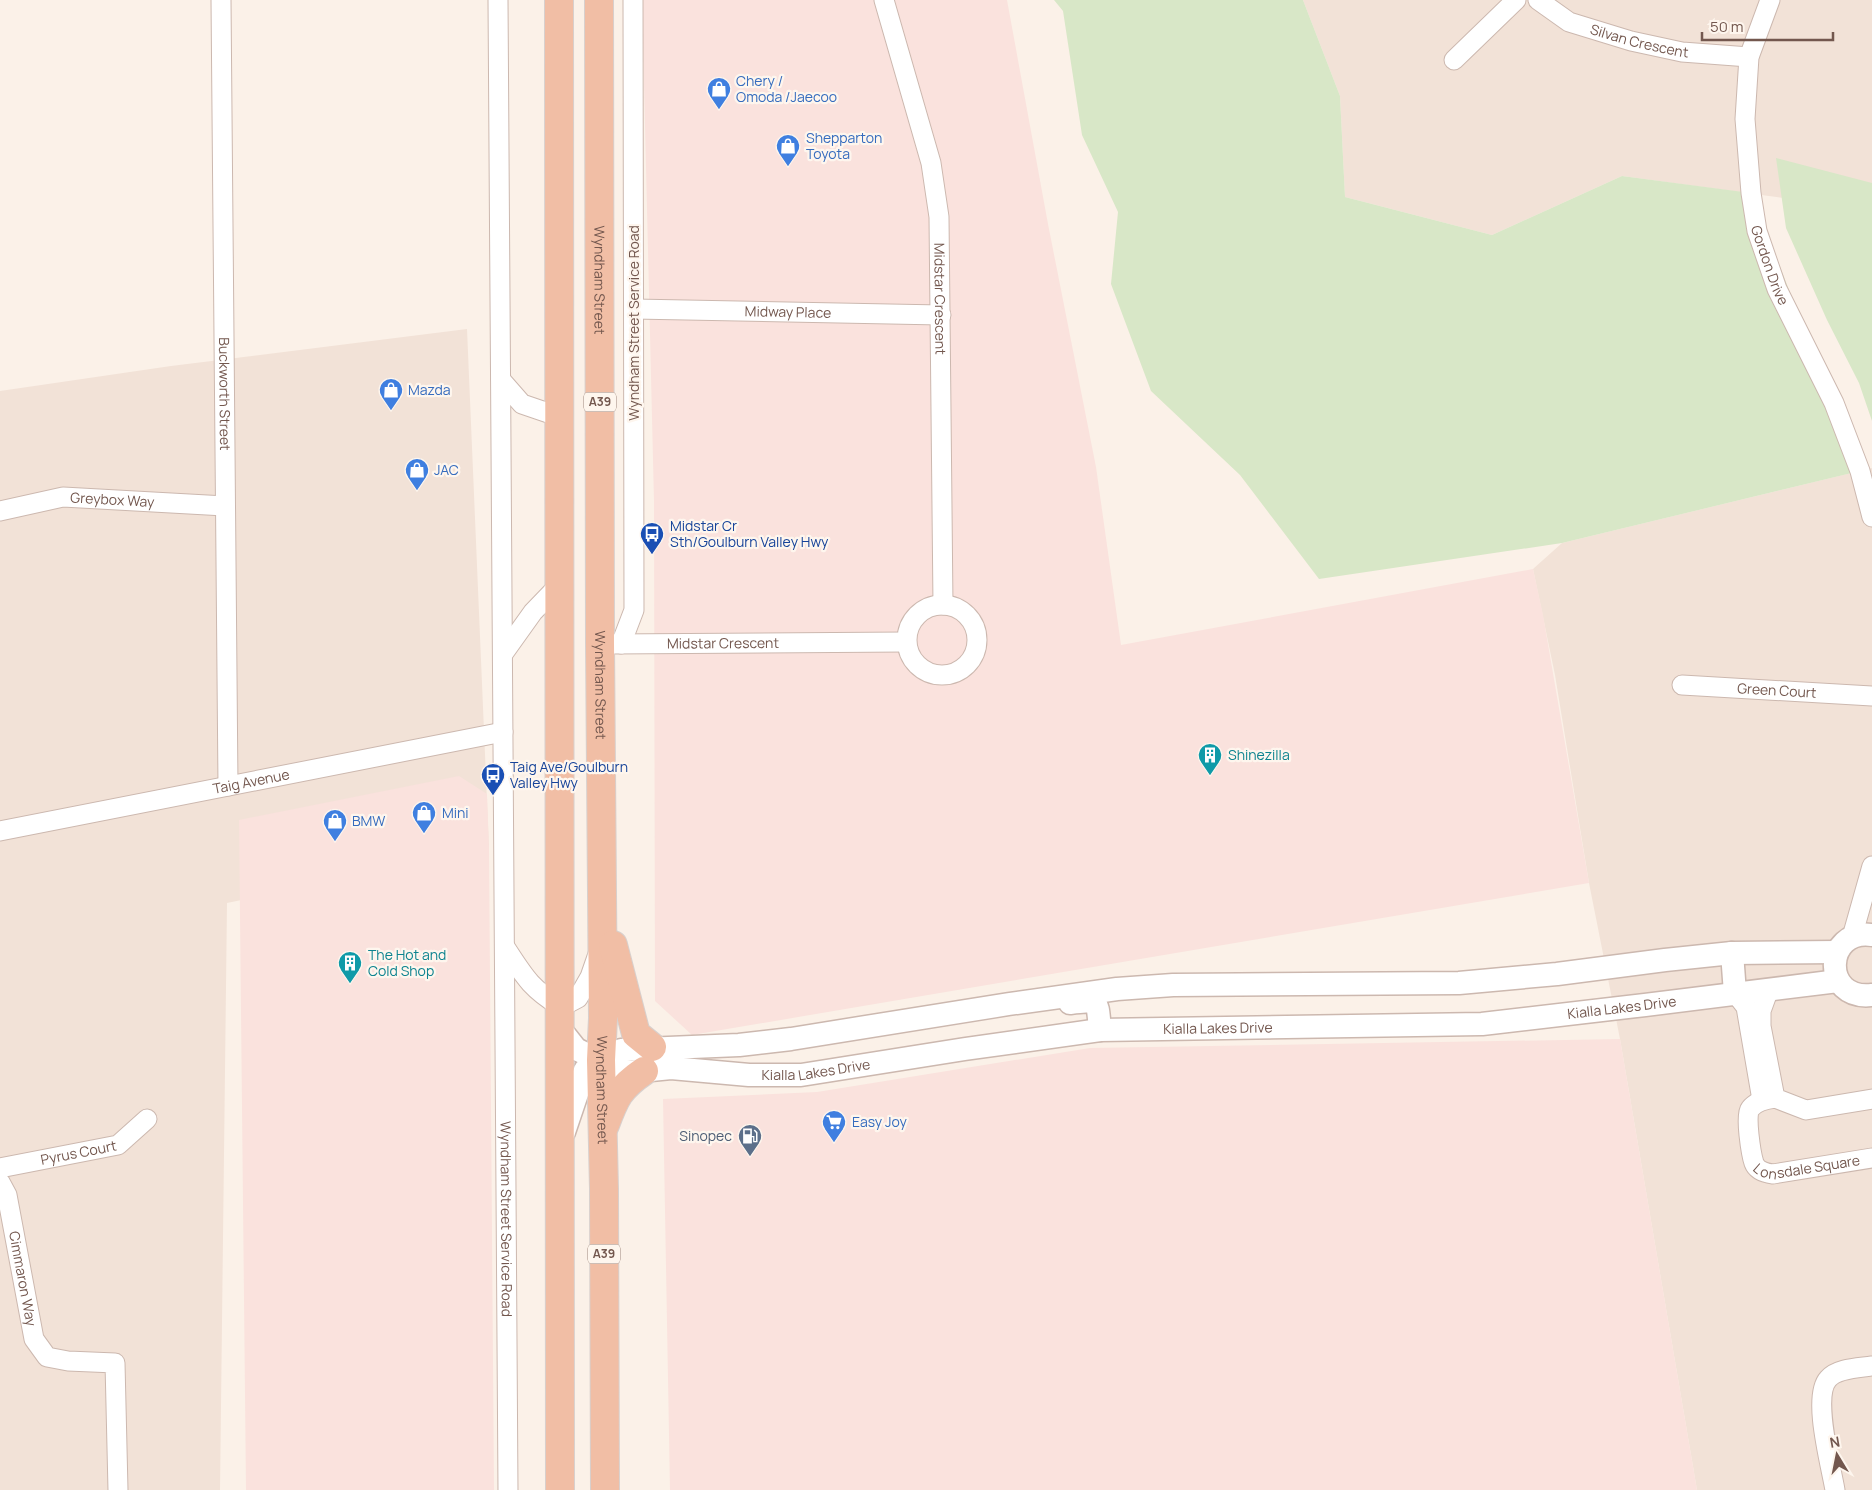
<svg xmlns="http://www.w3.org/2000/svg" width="1872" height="1490" viewBox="0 0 1872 1490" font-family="Manrope,sans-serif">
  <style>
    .residential { fill: #f2e2d7 }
    .commercial { fill: #fae2dd }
    .green { fill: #d8e7c7 }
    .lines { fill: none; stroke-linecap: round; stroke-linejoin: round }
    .minor-casing { stroke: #ccb8af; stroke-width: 21 }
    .tertiary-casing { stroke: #ccb8af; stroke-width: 25 }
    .trunk-casing { stroke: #d8d0cd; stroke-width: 30 }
    .minor { stroke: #fff; stroke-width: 19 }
    .tertiary { stroke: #fff; stroke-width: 22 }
    .trunk { stroke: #f1bea5; stroke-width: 28 }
    .labels { text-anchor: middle; stroke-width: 4.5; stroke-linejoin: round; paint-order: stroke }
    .shield { fill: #fef6ee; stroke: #9d877e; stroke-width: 1 }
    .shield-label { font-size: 12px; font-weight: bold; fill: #73574e }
    .street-label { font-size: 14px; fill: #73574e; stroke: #fef6ee }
    .shop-label { font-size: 14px; fill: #366cbe; stroke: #fef6ee; text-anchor: start }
    .transit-label { font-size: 14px; fill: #164399; stroke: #fef6ee; text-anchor: start }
    .culture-label { font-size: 14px; fill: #0d838f; stroke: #fef6ee; text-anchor: start }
    .service-label { font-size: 14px; fill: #4e5e75; stroke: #fef6ee; text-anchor: end }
  </style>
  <rect width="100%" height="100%" fill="#fbf1e8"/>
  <path class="residential" d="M1303,0H1872V210L1622,176L1492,235L1345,197L1340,96Z
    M467,329L489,849L227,903L220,1490H0V391L171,366Z
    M1872,468V1490H1697L1620,1039L1589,883L1555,675L1533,569L1562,543Z"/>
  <path class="commercial" d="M642,0H1007L1048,224L1096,467L1121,645L1533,569L1543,615L1589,883L692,1035L655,1001L654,501Z
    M459,776L487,794L489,849L494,1490H246L239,820Z
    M1620,1039L1697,1490H670L663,1099L817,1092L1090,1048Z"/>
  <path class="green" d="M1054,0H1303L1340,96L1345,197L1492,235L1622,176L1751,193L1860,471L1562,543L1319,579L1240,475L1151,391L1111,284L1118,212L1082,135L1063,11Z
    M1776,158L1872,183V421L1859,383L1827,320L1786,228Z"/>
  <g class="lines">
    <g class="minor-casing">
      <g id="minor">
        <path id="s1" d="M221,0L228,786"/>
        <path id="s2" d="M498,0L508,1490"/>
        <path id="s3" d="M884,0L931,163L939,217L943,605"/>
        <path id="s4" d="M1538,0L1569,22L1631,41L1682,52L1749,57"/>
        <path id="s5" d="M1770,0L1749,57L1745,119L1751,193L1757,231L1777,289L1834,403L1860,471L1872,517"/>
        <path d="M1454,60L1516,0"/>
        <path id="s6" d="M634,309L941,315"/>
        <path d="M501,380L522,404L560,417"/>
        <path id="s7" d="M0,511L63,497L225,506"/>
        <circle cx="942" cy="640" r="35"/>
        <path id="s8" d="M611,644L906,642"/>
        <path d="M621,644L634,610L633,0"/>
        <path d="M503,654L533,612L560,584"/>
        <path id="s9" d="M1682,685L1872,696"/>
        <path id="s10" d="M0,831L503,732"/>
        <path d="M1852,937L1872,866"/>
        <path d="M505,947C524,976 530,988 561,1007L578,998L590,977L598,954"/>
        <path d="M1769,989L1761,1011V1026L1775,1098L1806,1110L1872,1099"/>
        <path d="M1735,993L1746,1007L1762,1100"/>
        <path id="s11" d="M1775,1098C1767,1099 1756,1101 1750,1109C1745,1115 1751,1154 1754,1163C1757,1171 1765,1173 1773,1174L1872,1158"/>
        <path id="s12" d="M0,1168L118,1145L147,1119"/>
        <path id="s13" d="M0,1182L7,1195L34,1339L47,1357L68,1361L115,1363L118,1490"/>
        <path d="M1835,1490C1831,1466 1812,1397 1828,1379C1837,1368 1859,1368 1872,1366"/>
      </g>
    </g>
    <g class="tertiary-casing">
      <g id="tertiary">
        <path d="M1872,935C1824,928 1821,1001 1872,995"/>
        <path d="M1732,953L1735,993"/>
        <path d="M1070,1003C1101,999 1097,1001 1100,1030"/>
        <path id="s14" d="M561,1030L576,1049L616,1069L631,1072L671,1068L749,1075H801L965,1049L1100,1030L1482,1024L1645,1005L1838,981"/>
        <path d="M564,1132L585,1070L621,1050L739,1045L791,1039L1009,1004L1117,989L1173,985L1459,983L1557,974L1665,960L1732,953L1837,952"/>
      </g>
    </g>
    <g class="trunk-casing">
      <g id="trunk">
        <path d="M559,0L560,1490"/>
        <path id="s15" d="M599,0L600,644L603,1018L601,1060L604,1189L605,1490"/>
        <path d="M613,945L636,1034L652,1047"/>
        <path d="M605,1125C615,1098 619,1088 644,1071"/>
      </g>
    </g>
    <use href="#minor" class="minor"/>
    <use href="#tertiary" class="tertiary"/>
    <use href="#trunk" class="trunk"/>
  </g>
  <defs>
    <g id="shop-pin" transform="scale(1.25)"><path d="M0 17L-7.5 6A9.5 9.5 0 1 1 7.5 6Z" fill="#3f7fe0" stroke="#fef6ee"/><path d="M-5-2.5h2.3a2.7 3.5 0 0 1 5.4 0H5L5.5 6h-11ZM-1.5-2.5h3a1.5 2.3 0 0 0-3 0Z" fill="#fff"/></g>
    <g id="bus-pin" transform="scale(1.25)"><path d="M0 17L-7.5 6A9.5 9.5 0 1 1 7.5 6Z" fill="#1a4fb4" stroke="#fef6ee"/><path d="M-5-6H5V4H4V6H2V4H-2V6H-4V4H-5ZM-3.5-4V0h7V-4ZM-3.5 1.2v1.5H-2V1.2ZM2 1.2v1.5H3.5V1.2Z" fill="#fff"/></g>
    <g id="building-pin" transform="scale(1.25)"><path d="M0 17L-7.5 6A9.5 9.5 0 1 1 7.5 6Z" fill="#0f9aa8" stroke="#fef6ee"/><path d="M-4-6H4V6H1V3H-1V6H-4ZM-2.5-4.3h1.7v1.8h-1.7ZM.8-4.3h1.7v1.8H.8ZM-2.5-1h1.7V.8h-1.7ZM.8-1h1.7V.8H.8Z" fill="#fff"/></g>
    <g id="supermarket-pin" transform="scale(1.25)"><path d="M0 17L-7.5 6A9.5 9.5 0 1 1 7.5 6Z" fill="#3f7fe0" stroke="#fef6ee"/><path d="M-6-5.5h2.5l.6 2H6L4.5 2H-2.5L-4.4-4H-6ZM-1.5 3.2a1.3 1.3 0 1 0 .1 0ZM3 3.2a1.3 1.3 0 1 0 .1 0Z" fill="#fff"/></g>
    <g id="fuel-pin" transform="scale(1.25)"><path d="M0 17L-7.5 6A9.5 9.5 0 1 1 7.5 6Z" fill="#5c6f8a" stroke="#fef6ee"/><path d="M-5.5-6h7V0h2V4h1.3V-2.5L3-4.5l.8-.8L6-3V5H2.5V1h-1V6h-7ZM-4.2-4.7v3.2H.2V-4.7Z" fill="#fff"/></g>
  </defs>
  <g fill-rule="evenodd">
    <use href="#shop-pin" x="719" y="89"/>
    <use href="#shop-pin" x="788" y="146"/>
    <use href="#shop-pin" x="391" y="390"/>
    <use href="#shop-pin" x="417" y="470"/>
    <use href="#bus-pin" x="652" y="534"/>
    <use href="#building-pin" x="1210" y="755"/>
    <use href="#bus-pin" x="493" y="775"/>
    <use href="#shop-pin" x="424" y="813"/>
    <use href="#shop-pin" x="335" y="821"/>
    <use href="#building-pin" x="350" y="963"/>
    <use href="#supermarket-pin" x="834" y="1122"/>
    <use href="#fuel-pin" x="750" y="1136"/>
  </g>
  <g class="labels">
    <g class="shield">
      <rect x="584" y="392.5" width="32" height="19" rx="4"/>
      <rect x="588" y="1244.5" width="32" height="19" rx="4"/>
    </g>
    <g class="shield-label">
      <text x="600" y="406">A39</text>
      <text x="604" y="1258">A39</text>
    </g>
    <g class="street-label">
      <text dy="5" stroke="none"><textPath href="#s4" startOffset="111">Silvan Crescent</textPath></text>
      <text dy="5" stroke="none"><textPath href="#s5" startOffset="272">Gordon Drive</textPath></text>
      <text dy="5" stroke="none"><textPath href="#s15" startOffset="280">Wyndham Street</textPath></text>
      <text dy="5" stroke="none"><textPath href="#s3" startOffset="306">Midstar Crescent</textPath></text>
      <text dy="5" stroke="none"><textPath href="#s6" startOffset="154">Midway Place</textPath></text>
      <text transform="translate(634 323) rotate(-90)" y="5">Wyndham Street Service Road</text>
      <text dy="5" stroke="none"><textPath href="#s1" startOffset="394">Buckworth Street</textPath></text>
      <text dy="5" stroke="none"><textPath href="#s7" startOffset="114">Greybox Way</textPath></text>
      <text dy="5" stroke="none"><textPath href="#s8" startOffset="112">Midstar Crescent</textPath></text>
      <text dy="5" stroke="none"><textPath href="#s15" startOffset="685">Wyndham Street</textPath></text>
      <text dy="5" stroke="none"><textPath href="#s9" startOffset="95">Green Court</textPath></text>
      <text dy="5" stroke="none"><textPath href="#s10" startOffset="256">Taig Avenue</textPath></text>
      <text dy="5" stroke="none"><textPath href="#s14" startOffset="1080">Kialla Lakes Drive</textPath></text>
      <text dy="5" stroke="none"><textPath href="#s14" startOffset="675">Kialla Lakes Drive</textPath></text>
      <text dy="5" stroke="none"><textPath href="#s14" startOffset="270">Kialla Lakes Drive</textPath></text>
      <text dy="5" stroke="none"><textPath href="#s15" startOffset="1090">Wyndham Street</textPath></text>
      <text dy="5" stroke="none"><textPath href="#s12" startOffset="80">Pyrus Court</textPath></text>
      <text dy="5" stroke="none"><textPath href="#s11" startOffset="140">Lonsdale Square</textPath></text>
      <text dy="5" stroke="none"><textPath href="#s2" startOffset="1219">Wyndham Street Service Road</textPath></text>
      <text dy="5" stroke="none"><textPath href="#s13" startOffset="100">Cimmaron Way</textPath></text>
    </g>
    <g class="shop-label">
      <text x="736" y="86">Chery /<tspan x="736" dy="16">Omoda /Jaecoo</tspan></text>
      <text x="806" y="143">Shepparton<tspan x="806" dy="16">Toyota</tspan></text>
      <text x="408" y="395">Mazda</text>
      <text x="434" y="475">JAC</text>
      <text x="442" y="818">Mini</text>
      <text x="352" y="826">BMW</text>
      <text x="852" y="1127">Easy Joy</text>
    </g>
    <g class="transit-label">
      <text x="670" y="531">Midstar Cr<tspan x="670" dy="16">Sth/Goulburn Valley Hwy</tspan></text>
      <text x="510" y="772">Taig Ave/Goulburn<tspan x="510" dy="16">Valley Hwy</tspan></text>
    </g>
    <g class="culture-label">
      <text x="1228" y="760">Shinezilla</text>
      <text x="368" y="960">The Hot and<tspan x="368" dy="16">Cold Shop</tspan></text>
    </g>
    <g class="service-label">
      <text x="732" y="1141">Sinopec</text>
    </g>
  </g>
  <g transform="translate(1837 1455) rotate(350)" stroke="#fef6ee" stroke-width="4" paint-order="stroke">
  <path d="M0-4L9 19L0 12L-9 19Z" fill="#73574e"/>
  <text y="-8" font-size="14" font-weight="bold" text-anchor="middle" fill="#73574e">N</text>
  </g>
  <path d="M1702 32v8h131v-8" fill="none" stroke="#73574e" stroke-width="2.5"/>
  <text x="1710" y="32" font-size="15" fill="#73574e" stroke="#fef6ee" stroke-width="4" paint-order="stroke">50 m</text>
</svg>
